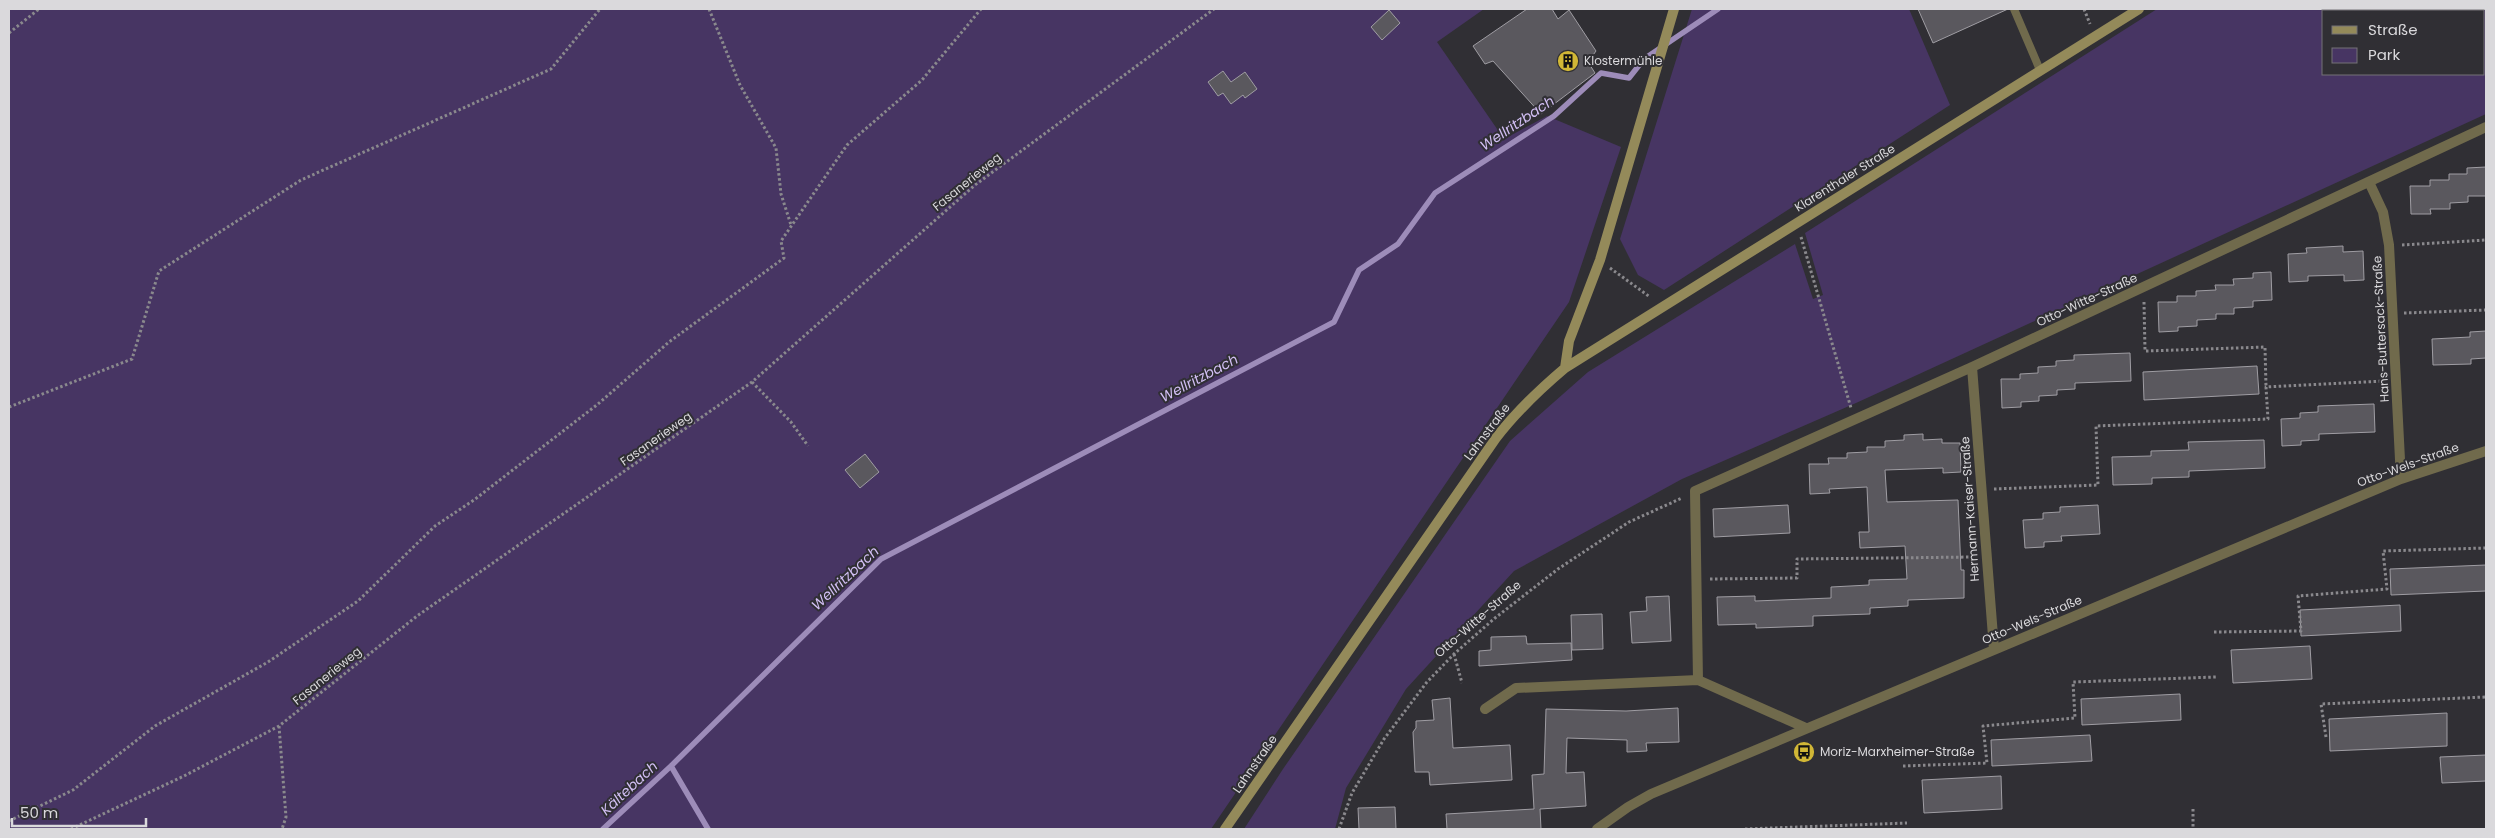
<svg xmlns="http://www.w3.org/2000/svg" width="2495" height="838" viewBox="0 0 2495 838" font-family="Poppins,sans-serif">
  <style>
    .green { fill: #473563; fill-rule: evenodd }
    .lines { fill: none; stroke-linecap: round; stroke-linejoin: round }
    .stream { stroke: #9d8cb9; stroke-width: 5.5 }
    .building { fill: #5a585e; stroke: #9f9da3 }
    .path { stroke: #8a898d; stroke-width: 3; stroke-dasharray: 2.5 2.5; stroke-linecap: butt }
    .lane { stroke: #706a4c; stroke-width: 8 }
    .street { stroke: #706a4c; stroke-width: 10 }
    .secondary { stroke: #948a5a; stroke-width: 10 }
    .labels { text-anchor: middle; stroke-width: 4; stroke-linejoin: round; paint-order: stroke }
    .poi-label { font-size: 12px; fill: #dad9dc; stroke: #302f34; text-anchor: start }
    .street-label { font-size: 12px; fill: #dad9dc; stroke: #302f34 }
    .water-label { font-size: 14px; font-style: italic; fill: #d2bff4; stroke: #302f34 }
  </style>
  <rect width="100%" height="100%" fill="#302f34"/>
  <path class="green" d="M9,9H1484L1437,42L1504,139L1547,116L1621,147L1569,302L1211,829H9Z
    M1692,9H1909L1950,105L1664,290L1638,275L1620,239Z
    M2157,9H2486V114L1856,403L1682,479L1514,571L1406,689L1346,788L1335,829H1244L1283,769L1510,441L1588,372L1795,244L1813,299L1823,295L1805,233ZM2324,11H2484V74H2324Z"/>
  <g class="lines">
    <path class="stream" d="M671,766L708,829
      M603,829L671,766L881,559L1334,322L1359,270L1398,244L1435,193L1554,116L1601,73L1629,78L1644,59L1718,9"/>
  </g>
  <path class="building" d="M1527,9H1552L1558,19L1569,10L1596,51L1588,62L1595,73L1541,114L1493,61L1485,64L1473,46Z
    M1918,9H2008L1933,43Z
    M1389,10L1400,23L1382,40L1371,27Z
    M1223,71L1231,82L1245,72L1257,89L1245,98L1243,95L1231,104L1223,93L1218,96L1208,82Z
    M2486,167V196H2468V202L2450,203V209H2430L2431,214H2411L2410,186H2430V180H2449V174H2467V168Z
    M2343,246V252L2363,251L2364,280L2344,281V275L2308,276V281L2289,282L2288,254L2307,253L2306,248Z
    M2271,272L2272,300L2253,301V307L2234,308V314H2216V319L2197,320V326L2178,327V331L2159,332L2158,302H2177V296H2196V291L2216,290L2215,285H2234L2233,279L2253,278V273Z
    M2486,331V358L2471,359V364L2433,365L2432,339L2470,337V332Z
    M2130,353L2131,381L2075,383V389L2057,390V395L2039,396V401L2021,402V407L2002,408L2001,379H2020V374L2038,373V367L2056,366V361L2074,360V355Z
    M2257,366L2259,394L2144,400L2143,372Z
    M2374,404L2375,432L2319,434V440L2301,441V445L2282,446L2281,419L2300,418V413L2318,412V406Z
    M1923,434V440L1942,439V443H1960L1961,472L1943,473V468L1885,470L1887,502L1958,500L1961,570H1964V598L1908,600V606L1870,608V614L1813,616V626L1756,628V624L1718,625L1717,597L1755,596V601L1831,598V587L1869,585V580L1907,579L1905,546L1860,548L1859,532H1869L1867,487L1829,489L1830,493L1810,494L1809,464H1829L1828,458H1847V453L1867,452V447H1885V441L1904,440V435Z
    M2264,440L2265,468L2189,471V477L2152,478V484L2113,485L2112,457L2151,456V451L2189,450L2188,442Z
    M865,454L879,472L860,488L845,470Z
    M1788,505L1790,533L1714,537L1713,509Z
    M2098,505L2100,534L2061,536L2062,541L2044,542V547L2025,548L2023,520L2043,519V513L2060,512V507Z
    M2486,565V591L2391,595L2390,569Z
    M1669,596L1671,641L1632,643L1630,612L1647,611L1646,597Z
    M2400,605L2401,631L2301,636L2300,610Z
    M1602,614L1603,649L1572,650L1571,615Z
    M1526,636L1527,644L1571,643L1572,660L1479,666V651L1491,650V637Z
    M2310,646L2312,679L2233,683L2231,650Z
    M2180,694L2181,720L2082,725L2081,699Z
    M1450,698L1453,748L1510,745L1512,780L1430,785L1429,772H1415L1413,732L1416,728V721L1434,720L1432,700Z
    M1678,708L1679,742L1646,743L1647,751L1627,752V740L1567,738L1566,773L1584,772L1586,806L1540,809L1541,829H1447L1446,814L1534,809L1532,775L1544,774L1546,709L1626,711Z
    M2447,713V746L2330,751L2329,719Z
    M2090,735L2092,761L1992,766L1991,740Z
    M2486,755V781L2442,783L2440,757Z
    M2001,776L2002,809L1924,813L1922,780Z
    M1395,807L1396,829H1359L1358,808Z"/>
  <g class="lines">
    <path class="path" d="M709,9L740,85L776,148L781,194L791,225
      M2084,9L2090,24
      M9,33L39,9
      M1801,237L1851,408
      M2402,245L2486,240
      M1610,268L1650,297
      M2144,302L2145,351L2265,347L2266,387
      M2404,313L2486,310
      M752,382L791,422L808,446
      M9,407L132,359L159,271L301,180L551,69L600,9
      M1994,489L2098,485L2096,426L2268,419L2266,387L2384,381
      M1710,579L1797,578V559L1974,557
      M2214,632L2301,631L2298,596L2387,589L2383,551L2486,548
      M1454,654L1462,683
      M279,726L286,817L282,829
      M2326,737L2321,704L2486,697
      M1903,766L1987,763L1983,726L2075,718L2073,682L2216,677
      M2193,809V829
      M9,821L73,790L155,726L268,662L358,601L435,526L474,500L598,404L669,342L784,258L781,241L847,145L922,80L981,9
      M71,829L184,776L279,726L417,616L752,382L975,185L1214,9
      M1339,829L1352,793L1384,739L1427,682L1454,654L1495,618L1558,569L1629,522L1682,498
      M1745,829L1907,823"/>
    <path class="lane" d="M2014,9L2040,70"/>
    <path class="street" d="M2369,182L2383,212L2389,245L2401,479
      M1972,367L1994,649
      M1698,680L1695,491L1972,367L2486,127
      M1485,709L1516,688L1698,680L1806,728
      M1597,829L1628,807L1651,794L2401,479L2486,451"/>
    <path class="secondary" d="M1565,368L1569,341L1600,260L1674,9
      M1225,829L1496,438C1516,412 1539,390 1565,368L2139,9"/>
  </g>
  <defs>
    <g id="building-disc" transform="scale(1.125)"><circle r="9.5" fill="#d1b736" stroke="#302f34"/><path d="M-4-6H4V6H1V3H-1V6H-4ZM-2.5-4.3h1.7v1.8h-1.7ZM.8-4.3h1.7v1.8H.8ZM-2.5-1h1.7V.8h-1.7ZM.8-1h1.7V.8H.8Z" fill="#111"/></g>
    <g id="bus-disc" transform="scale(1.125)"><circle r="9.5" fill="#d1b736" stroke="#302f34"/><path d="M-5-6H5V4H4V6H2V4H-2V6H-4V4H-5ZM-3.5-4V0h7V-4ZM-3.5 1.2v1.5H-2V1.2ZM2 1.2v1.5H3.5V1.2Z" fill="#111"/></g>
  </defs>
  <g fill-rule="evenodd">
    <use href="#building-disc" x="1568" y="61"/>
    <use href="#bus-disc" x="1804" y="752"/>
  </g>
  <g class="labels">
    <g class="poi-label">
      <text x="1584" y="65">Klostermühle</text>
      <text x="1820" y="756">Moriz-Marxheimer-Straße</text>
    </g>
    <g class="street-label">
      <text transform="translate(1845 178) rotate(-32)" y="4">Klarenthaler Straße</text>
      <text transform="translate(967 182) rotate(-39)" y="4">Fasanerieweg</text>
      <text transform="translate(2087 300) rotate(-25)" y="4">Otto-Witte-Straße</text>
      <text transform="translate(2381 329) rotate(-93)" y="4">Hans-Buttersack-Straße</text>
      <text transform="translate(1487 432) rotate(-53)" y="4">Lahnstraße</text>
      <text transform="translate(656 439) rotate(-35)" y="4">Fasanerieweg</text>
      <text transform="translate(2408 465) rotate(-20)" y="4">Otto-Wels-Straße</text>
      <text transform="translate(1970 509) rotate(-94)" y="4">Hermann-Kaiser-Straße</text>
      <text transform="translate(1478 619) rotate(-41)" y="4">Otto-Witte-Straße</text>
      <text transform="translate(2032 620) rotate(-23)" y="4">Otto-Wels-Straße</text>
      <text transform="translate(327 676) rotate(-39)" y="4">Fasanerieweg</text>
      <text transform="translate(1255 764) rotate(-55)" y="4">Lahnstraße</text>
    </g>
    <g class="water-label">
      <text transform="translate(1517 123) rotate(-34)" y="5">Wellritzbach</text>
      <text transform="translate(1199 378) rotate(-28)" y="5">Wellritzbach</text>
      <text transform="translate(845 578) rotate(-43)" y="5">Wellritzbach</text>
      <text transform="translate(629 788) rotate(-43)" y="5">Kältebach</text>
    </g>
  </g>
  <rect width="2495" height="838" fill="none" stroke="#dad9dc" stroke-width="20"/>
  <rect x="2322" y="10" width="162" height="65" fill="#302f34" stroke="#747377"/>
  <rect x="2332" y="26" width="25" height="8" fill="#948a5a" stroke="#747377"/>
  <text x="2368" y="35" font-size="15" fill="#dad9dc">Straße</text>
  <rect x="2332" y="48" width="25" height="15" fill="#473563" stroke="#747377"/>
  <text x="2368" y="60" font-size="15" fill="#dad9dc">Park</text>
  <path d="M12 818v8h134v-8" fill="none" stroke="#dad9dc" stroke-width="2.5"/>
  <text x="20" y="818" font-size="15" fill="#dad9dc" stroke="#302f34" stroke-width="4" paint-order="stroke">50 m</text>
</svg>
